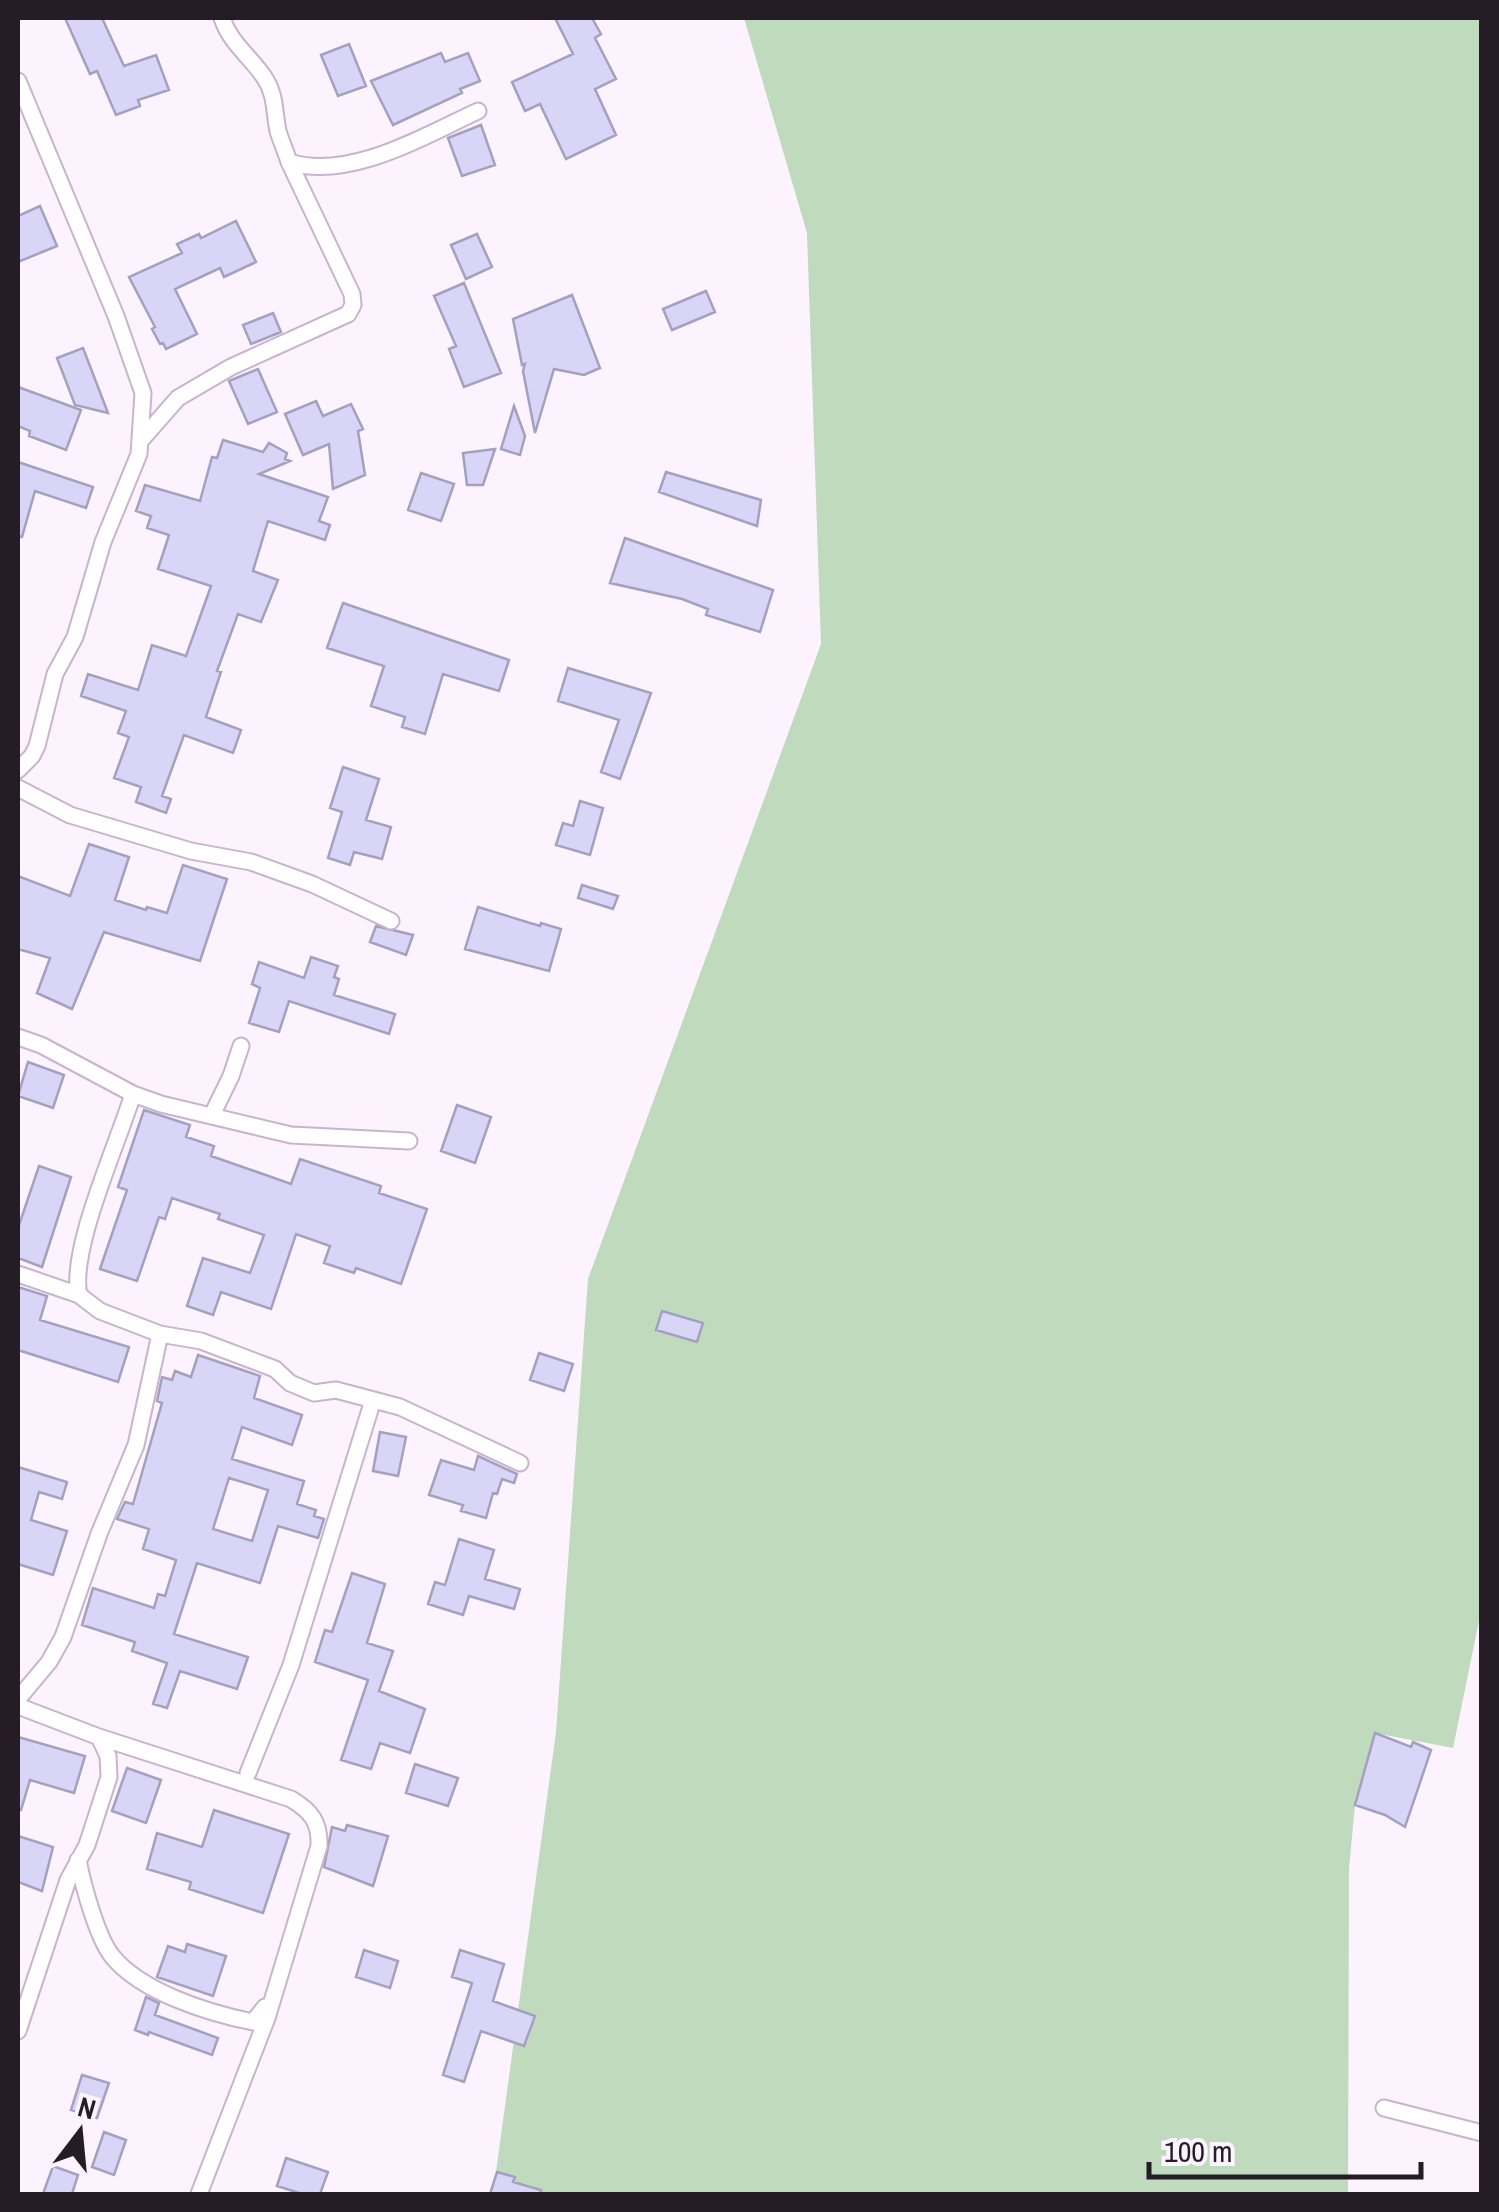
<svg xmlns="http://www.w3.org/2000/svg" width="1499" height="2212" viewBox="0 0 1499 2212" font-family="'Archivo Narrow',sans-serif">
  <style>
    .green { fill: #bfdabd }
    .building { fill: #d9d5f6; stroke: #a4a0bf; stroke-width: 2.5; fill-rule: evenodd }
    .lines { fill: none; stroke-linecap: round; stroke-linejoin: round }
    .street-casing { stroke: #cab3ce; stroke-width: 19 }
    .street { stroke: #fff; stroke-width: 15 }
  </style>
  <rect width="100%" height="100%" fill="#fcf3fe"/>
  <path class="green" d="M744,18H1481V1611L1453,1748L1375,1733L1355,1805L1349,1868L1348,2194H493L556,1732L588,1279L821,644L807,233Z"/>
  <path class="building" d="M65,18H102L124,66L156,55L169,90L138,100L140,106L116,115L97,71L90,74Z
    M555,18H592L601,34L595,38L616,79L595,89L616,135L566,159L540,104L525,111L512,82L573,54Z
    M349,44L366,86L338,96L321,55Z
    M441,53L445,62L468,53L480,81L460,89L462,93L393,125L371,81Z
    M481,125L495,165L462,176L448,138Z
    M40,206L57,246L18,262V216Z
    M236,221L256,262L224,277L220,268L175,289L197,334L166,349L163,343L160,344L152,329L155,327L129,277L182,253L177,244L199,234L201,238Z
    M477,234L492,267L466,279L451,245Z
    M464,283L501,373L464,387L449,349L456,346L434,296Z
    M706,291L715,312L672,330L663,309Z
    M572,295L600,368L584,375L554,369L535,433L523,371L525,364L522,365L513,319Z
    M273,313L281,332L251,344L243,325Z
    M83,348L108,413L75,405L57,358Z
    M258,369L277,412L248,424L229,381Z
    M18,387L81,410L66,450L29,436L30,431L18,426Z
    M316,401L323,416L351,404L363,429L358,431L365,475L333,489L329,444L303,455L285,414Z
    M514,406L525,436L520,455L501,449Z
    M223,440L263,452L269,443L287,453L285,459L290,461L259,474L328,497L319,521L330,525L325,540L268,521L253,571L278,580L261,622L238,614L217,671L221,672L206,717L241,730L233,753L184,735L162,796L171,799L166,813L136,802L141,787L114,778L129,737L118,733L126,711L81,696L88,674L138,690L152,645L186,656L211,586L158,569L169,535L147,528L151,516L136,511L145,485L200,501L212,457L217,458Z
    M495,449L483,485H467L463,453Z
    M18,462L93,487L86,508L35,491L22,537L18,536Z
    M666,472L761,500L757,526L659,492Z
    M421,473L454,484L441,521L408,510Z
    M625,538L773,590L760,632L706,615L708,609L682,599L610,583Z
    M343,603L509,660L499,691L443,674L425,734L402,727L405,717L371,706L384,666L327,648Z
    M568,668L651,693L620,779L601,772L619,720L558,701Z
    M343,767L379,779L366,820L391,827L382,859L354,852L350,865L328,858L342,812L330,808Z
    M580,801L603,808L590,855L556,845L563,823L573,826Z
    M89,844L129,857L115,900L146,910L147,907L167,913L183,865L227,879L200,961L104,932L72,1009L37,993L50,958L18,949V876L70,896Z
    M582,885L618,896L613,909L578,898Z
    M478,907L540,926L541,923L561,929L549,971L465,949Z
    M376,926L413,935L406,955L370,942Z
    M311,957L338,966L334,977L339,979L334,995L395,1014L389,1034L289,1001L279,1032L249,1023L260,988L252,984L259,962L304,978Z
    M28,1062L64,1075L53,1108L18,1096Z
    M457,1105L491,1117L475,1163L441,1151Z
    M144,1110L190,1125L186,1137L214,1146L211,1156L260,1173L291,1184L300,1159L381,1186L379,1193L427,1209L401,1284L356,1268L354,1273L324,1263L330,1246L296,1234L271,1309L221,1292L213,1315L187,1306L203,1258L250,1273L264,1235L218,1219L220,1214L172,1198L165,1219L159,1217L137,1281L100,1269L127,1190L118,1187Z
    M39,1166L71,1177L42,1267L18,1258V1228Z
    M18,1287L47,1296L40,1320L129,1347L118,1382L18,1350Z
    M662,1311L703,1323L697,1342L656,1330Z
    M539,1353L573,1364L564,1391L530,1380Z
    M198,1355L260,1376L254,1398L302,1415L292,1445L242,1427L232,1459L304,1481L297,1504L316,1510L314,1516L324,1519L318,1538L278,1526L260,1583L197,1563L174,1634L248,1657L237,1689L180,1671L167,1708L153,1704L167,1663L132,1651L135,1642L82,1625L93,1588L154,1608L158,1594L165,1596L176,1560L143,1549L149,1529L117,1519L125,1502L133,1504L162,1403L157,1401L162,1377L172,1380L175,1371L191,1377ZM229,1478L268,1490L252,1541L213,1529Z
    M380,1432L406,1437L398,1476L373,1471Z
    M478,1456L517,1474L514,1483L502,1479L497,1494L493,1493L486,1518L461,1511L463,1505L429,1495L441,1460L474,1470Z
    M18,1467L67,1482L62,1499L39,1492L31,1520L67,1531L53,1575L18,1564Z
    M459,1539L494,1550L485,1579L520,1589L514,1609L469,1596L463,1615L428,1604L435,1582L445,1585Z
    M352,1573L385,1584L367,1643L393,1651L379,1691L425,1709L410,1753L380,1743L371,1769L341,1760L368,1680L315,1662L325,1630L332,1632Z
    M1375,1733L1411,1747L1413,1742L1431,1750L1405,1827L1385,1815L1355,1805Z
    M18,1737L85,1756L74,1793L30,1780L21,1810H18Z
    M415,1764L458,1778L448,1806L406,1793Z
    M127,1768L161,1780L146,1823L112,1811Z
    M214,1810L289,1834L263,1913L189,1889L191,1882L147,1869L157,1833L202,1847Z
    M347,1825L388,1836L373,1886L324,1867L332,1827L345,1831Z
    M18,1836L53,1847L42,1891L18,1882Z
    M187,1944L226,1956L213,1996L157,1977L168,1946L185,1952Z
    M364,1950L398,1961L390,1988L356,1977Z
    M460,1950L504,1964L493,2001L535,2016L524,2046L481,2031L464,2082L443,2075L472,1983L452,1977Z
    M146,1997L159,2003L155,2015L218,2038L212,2055L149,2032L148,2035L135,2030Z
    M82,2075L109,2083L97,2118L71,2110Z
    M104,2132L126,2140L114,2175L92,2167Z
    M286,2158L328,2172L320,2194H302L277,2186Z
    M53,2166L78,2175L72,2194H43Z
    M497,2172L515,2177L513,2182L541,2190L540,2194H490Z"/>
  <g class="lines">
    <g class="street-casing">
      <path id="street" d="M222,18C230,43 250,56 264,77C276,94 274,112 278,131C281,141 286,152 289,162C349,181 424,136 478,111
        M18,81L116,316L143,393L139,454L103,542L75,637L55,674L37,746L32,756L18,770
        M142,439L178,398L231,367L348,314L353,305L352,294L289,162
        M18,788L70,815L191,851L251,862L312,884L391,921
        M18,1037L41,1045L133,1094C118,1143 69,1250 79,1295
        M133,1094L161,1104L291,1135L409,1141
        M212,1115L231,1076L241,1046
        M18,1274L79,1295L100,1311L160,1334L201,1341L275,1369L290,1383L314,1393L336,1390L400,1407L520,1463
        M18,1699L49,1662L63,1637L99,1534L136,1445L160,1334
        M18,1706L99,1737L291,1799C311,1811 320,1822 319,1846L267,2018L199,2194
        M248,1773L291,1665L373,1400
        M78,1860C83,1885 97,1937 112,1956C141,1992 208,2013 253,2022L265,2007
        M18,2031L68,1880L87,1845L109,1777L108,1756L99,1737
        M1384,2108L1482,2133"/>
    </g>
    <use href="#street" class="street"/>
  </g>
  <rect width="1499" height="2212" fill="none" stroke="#251c26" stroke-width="40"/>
  <g transform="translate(80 2132) rotate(16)" stroke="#fcf3fe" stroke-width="8" paint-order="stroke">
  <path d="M0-8L18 38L0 25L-18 38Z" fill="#251c26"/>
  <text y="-15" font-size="28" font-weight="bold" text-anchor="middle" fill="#251c26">N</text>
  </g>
  <path d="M1149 2162v15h272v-15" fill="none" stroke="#251c26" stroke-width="5"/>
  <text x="1164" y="2162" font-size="30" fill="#251c26" stroke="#fcf3fe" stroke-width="8" paint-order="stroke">100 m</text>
</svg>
